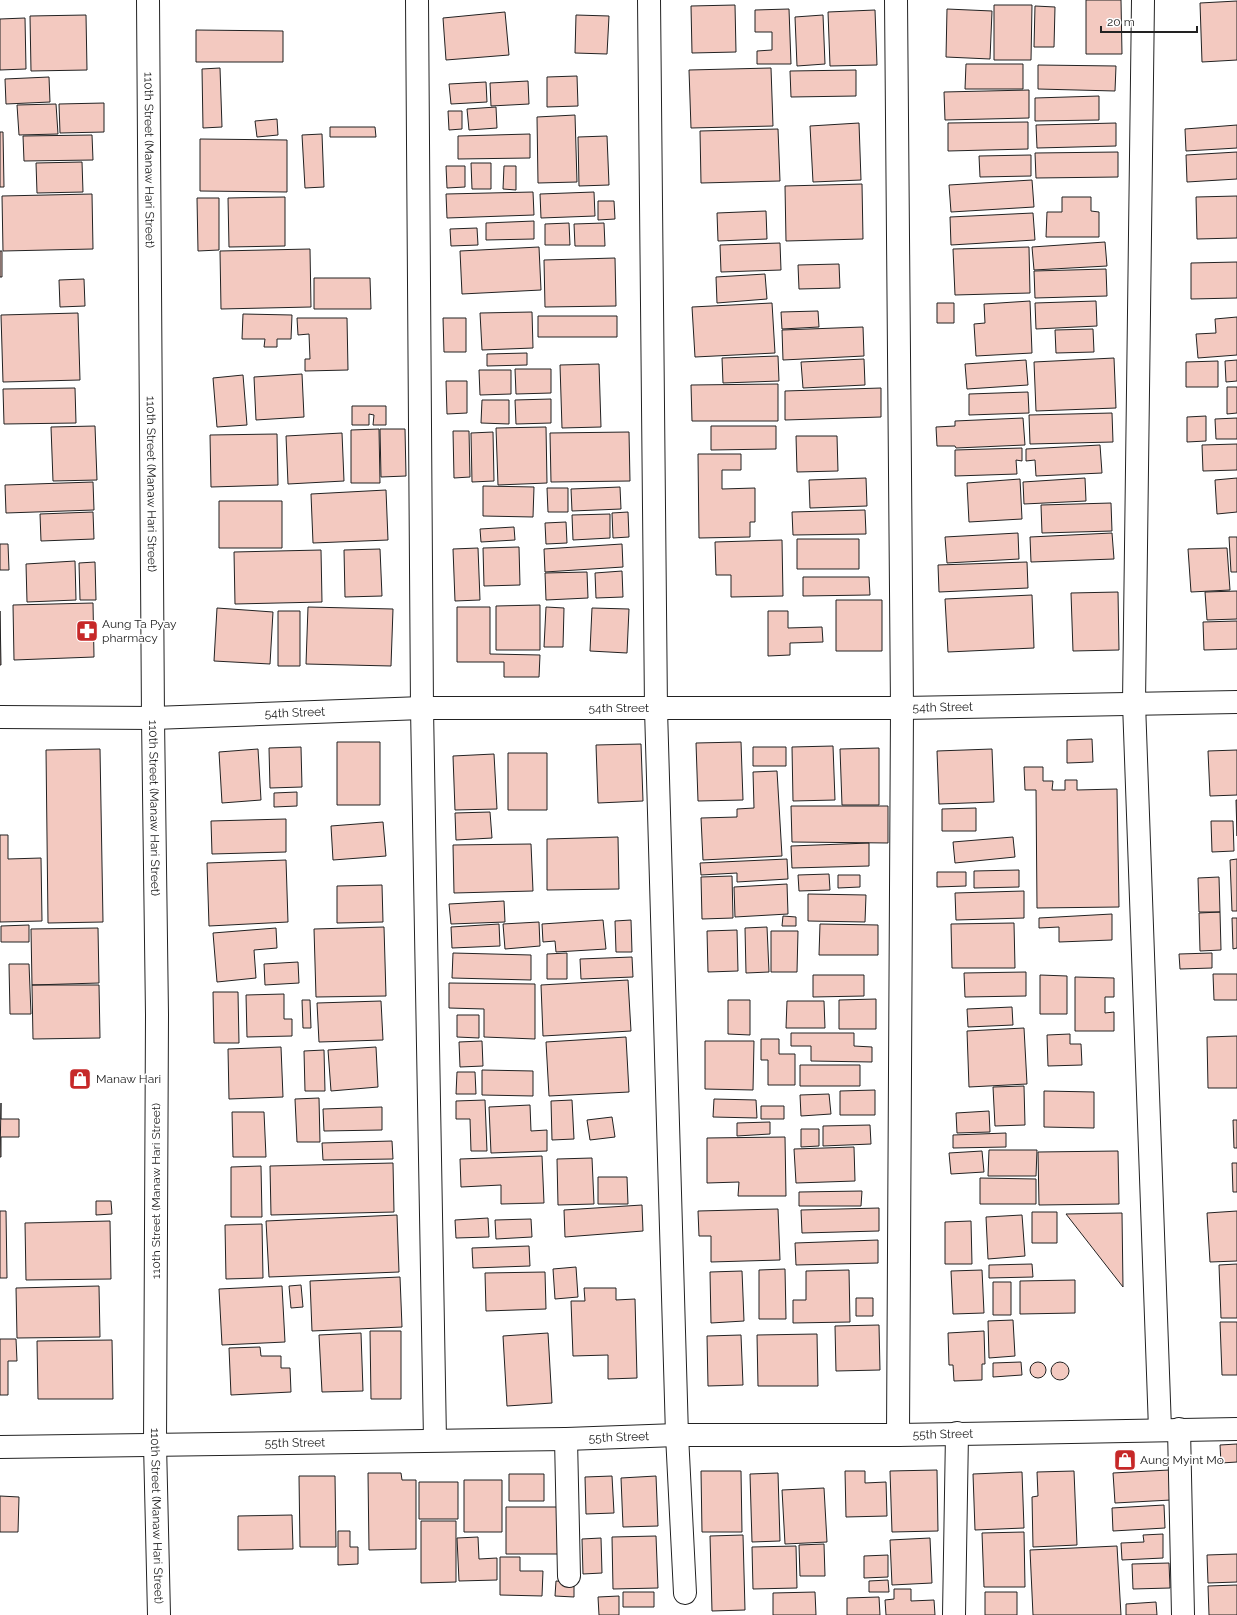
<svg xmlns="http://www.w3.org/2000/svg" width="1237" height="1615" viewBox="0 0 1237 1615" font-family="Raleway,sans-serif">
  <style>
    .building { fill: #f3c9c0; stroke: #222 }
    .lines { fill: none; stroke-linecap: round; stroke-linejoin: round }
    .minor-casing { stroke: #222; stroke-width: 24 }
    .secondary-casing { stroke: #222; stroke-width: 24 }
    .minor { stroke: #fff; stroke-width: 22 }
    .secondary { stroke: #fff; stroke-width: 22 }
    .labels { text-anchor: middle; stroke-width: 3; stroke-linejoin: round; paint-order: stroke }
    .street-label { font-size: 12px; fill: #222; stroke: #fff }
    .poi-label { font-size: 12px; fill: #222; stroke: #fff; text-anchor: start }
  </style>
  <rect width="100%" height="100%" fill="#fff"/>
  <path class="building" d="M1086,0H1121L1122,54H1086Z
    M1237,1V60L1202,62L1200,3Z
    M735,5L736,52L692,53L691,6Z
    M994,5H1032L1031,60H994Z
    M1035,6L1055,7L1054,47H1034Z
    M789,9L791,64H757V51L772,50V32H755V10Z
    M947,9L992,11L990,59L946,57Z
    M875,10L877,65L830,66L828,12Z
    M505,12L509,55L446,60L443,18Z
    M86,15L87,70L31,71L30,16Z
    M576,15L609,16L607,54L575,53Z
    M823,15L825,64L797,66L795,17Z
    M25,18L26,69L0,70V19Z
    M196,30L283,31V62H196Z
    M966,64H1023V89H965Z
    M1038,65L1116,66L1115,91L1038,89Z
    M220,68L222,127L203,128L202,69Z
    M771,68L773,126L691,128L689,70Z
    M856,70V96L791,97L790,71Z
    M577,76L578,106L547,107V77Z
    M49,77L50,102L6,104L5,79Z
    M528,81L529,104L491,106L490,83Z
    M486,82L487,102L451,104L449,84Z
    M1029,90V118L945,120L944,92Z
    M1099,96V120L1035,121V98Z
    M104,103V132L60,133L59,104Z
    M56,104L58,134L19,135L17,105Z
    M496,107L497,128L469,130L467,109Z
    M448,111H462V129L449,130Z
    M575,115L577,182L538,183L537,117Z
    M277,119L278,135L257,137L255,121Z
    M1028,122V149L948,151V123Z
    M859,123L861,180L813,182L810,126Z
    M1116,123V146L1037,148L1036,125Z
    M1237,125V148L1186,151L1185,129Z
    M330,127H375L376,137H330Z
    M778,129L780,181L701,183L700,131Z
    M0,132H3L4,187H0Z
    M322,134L324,187L305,188L302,135Z
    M530,134V158L458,159V136Z
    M92,135L93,160L24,161L23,136Z
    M607,136L609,185L579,186L578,137Z
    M200,139L287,140V192L200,191Z
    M1118,152V177L1036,178L1035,153Z
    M1237,152V179L1187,182L1186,155Z
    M1031,155V176L980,177L979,156Z
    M82,162L83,192L37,193L36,163Z
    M471,163H491V189H472Z
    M446,166H465V187L447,188Z
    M504,166H516V190L503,189Z
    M1032,180L1034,207L951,212L949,185Z
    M862,184L863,239L786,241L785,186Z
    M533,192L534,215L447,218L446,194Z
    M594,192L595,216L541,218L540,194Z
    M92,194L93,249L3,251L2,196Z
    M1237,196V238L1197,239L1196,197Z
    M285,197V246L229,247L228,198Z
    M1062,197H1091V211L1099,212V237H1046L1047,212H1062Z
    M197,198H219V250L198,251Z
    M598,201H614L615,219L598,220Z
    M766,211L767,239L718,241L717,213Z
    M1033,213L1035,240L951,245L950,217Z
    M534,221V239L486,240V223Z
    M569,223L570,245H545V224Z
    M604,223L605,246H575L574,224Z
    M477,228L478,245L451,246L450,229Z
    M1105,242L1107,266L1034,270L1032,247Z
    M780,243L781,270L721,272L720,245Z
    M539,247L541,290L462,294L460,251Z
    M1029,247L1030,293L955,295L953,249Z
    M310,249L311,307L221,309L220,251Z
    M0,251H2V277H0Z
    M615,258L616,306L545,307L544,260Z
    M1237,262V298L1191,299V263Z
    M839,264L840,288L799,289L798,265Z
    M1106,269L1107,296L1035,298L1034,271Z
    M765,274L767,299L717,303L716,277Z
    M314,278H370L371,309H314Z
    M84,279L85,306L60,307L59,280Z
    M1030,301L1032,353L976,356L974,324L985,323L984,304Z
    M1096,301L1097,326L1036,329L1035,303Z
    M772,303L775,353L695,357L692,307Z
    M937,303H954V323H937Z
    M818,311L819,327L782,329L781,312Z
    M532,312L533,348L482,350L480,313Z
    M78,313L80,380L3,382L1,315Z
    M243,314L292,315L291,339H277V347H264L265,339H242Z
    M538,316H617V337H538Z
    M1237,317V355L1198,358L1196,334L1216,333L1215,319Z
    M297,318H347L348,370L305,371V359H310L309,334L298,335Z
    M443,318H466V352H444Z
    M863,327L864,356L783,360L782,330Z
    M1093,329L1094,352L1056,353L1055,330Z
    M527,353V365L487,366V354Z
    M778,356L779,381L723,383L722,358Z
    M1114,358L1116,408L1036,411L1034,362Z
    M864,359L865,385L803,388L801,362Z
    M1026,360L1028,385L967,389L965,364Z
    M1237,360V381L1226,382L1225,361Z
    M1218,361V387H1186V362Z
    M599,364L601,427L562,428L560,365Z
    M515,369H551V393L516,394Z
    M479,370H511V394L480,395Z
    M302,374L304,417L256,420L254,377Z
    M243,375L247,425L217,427L213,378Z
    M446,381H467V413L447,414Z
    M778,384V421H692L691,385Z
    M1227,387H1237V413L1227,414Z
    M75,388L76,423L4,424L3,389Z
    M881,388V417L785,420V391Z
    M1028,392L1029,413L969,415V394Z
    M551,399V423L516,424L515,400Z
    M482,400H509V424L481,423Z
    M352,406H386V425H373L374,415L369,414V425H352Z
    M1112,413L1113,442L1030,444L1029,415Z
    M1206,416V441L1187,442V417Z
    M1023,418L1025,445L956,448L955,446H937L936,427L955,426V421Z
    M1237,418V439H1216L1215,419Z
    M95,426L97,480L53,481L51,427Z
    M711,426H776V449L711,450Z
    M546,427L547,483L498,485L496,428Z
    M379,429L380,483H351V430Z
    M380,429H405L406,476L381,477Z
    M453,431H469L470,477L454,478Z
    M493,432L494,481L472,482L471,433Z
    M629,432L630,481L551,482L550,433Z
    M342,433L344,481L288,484L286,436Z
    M277,434L278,485L211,487L210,435Z
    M796,436H837L838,471L797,472Z
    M1237,444V470L1203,471L1202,445Z
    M1100,445L1102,473L1036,476L1035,460L1026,461V449Z
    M1022,448V461L1016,460L1017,474L955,476V450Z
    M698,454H741V470H722V489L755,488V522H750V537L699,538Z
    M866,478L867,506L810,508L809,480Z
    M1085,478L1086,501L1024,504L1023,482Z
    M1237,478V512L1217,514L1215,480Z
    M1020,479L1022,519L969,522L967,483Z
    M93,482L94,510L6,513L5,485Z
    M483,486L534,487L533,517L483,516Z
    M620,487L621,509L572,511L571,489Z
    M547,488H568V512H548Z
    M386,490L388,540L313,543L311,494Z
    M219,501H282V548H219Z
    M1111,503L1112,531L1042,533L1041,505Z
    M865,510L866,534L793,535L792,512Z
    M93,512L94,539L41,541L40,514Z
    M628,512L629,537L613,538L612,513Z
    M610,514V538L573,540L572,515Z
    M566,522L567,543L546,544L545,523Z
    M514,527L515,540L481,542L480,529Z
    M1018,533L1019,559L947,563L945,537Z
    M1112,533L1114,559L1031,562L1030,537Z
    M1229,537H1237V572H1231Z
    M797,539H859V569H797Z
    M782,540L783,596L731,597V575H716L715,542Z
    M0,544H8L9,570H0Z
    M622,544L623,567L545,572L544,549Z
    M519,547L520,585L484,586L483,548Z
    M478,548L480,600L455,601L453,549Z
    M1227,548L1230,590L1191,592L1188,549Z
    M380,549L382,596L345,597L344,550Z
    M321,550L322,602L235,604L234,552Z
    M75,561L76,600L27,602L26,564Z
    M95,562L96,600H80L79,563Z
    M1027,562L1028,588L939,592L938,565Z
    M622,571L623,597L596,598L595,573Z
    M587,572L588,598L546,600L545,573Z
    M803,577H869L870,595L803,596Z
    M1237,591V619L1207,620L1205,592Z
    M1118,592L1119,650L1073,651L1071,593Z
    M1032,595L1034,648L948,652L945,599Z
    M836,600H882V651H836Z
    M93,603L94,657L14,660L13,605Z
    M540,605V650H496V606Z
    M308,607L393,609L391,666L306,664Z
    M457,607H490V654L540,655L539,677H504V662H457Z
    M546,607L564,608L563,647H544Z
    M217,608L273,612L270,664L214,661Z
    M592,608L629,609L627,653L590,651Z
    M0,611L1,665H0Z
    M278,611H300V666H278Z
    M768,611H788V628L822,627L823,642L790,643V655L768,656Z
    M1237,621V649L1204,650L1203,622Z
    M1092,739L1093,762L1067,763V740Z
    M337,742H380V805H337Z
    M741,742L743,800L698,801L696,743Z
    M641,744L643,801L598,803L596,745Z
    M833,746L835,800L793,801L792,747Z
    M301,747L302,787L270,788L269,748Z
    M753,747H786V766H753Z
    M879,748V805H842L840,749Z
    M100,749L103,922L48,923L46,750Z
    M258,749L261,800L222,803L219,752Z
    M992,749L994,802L939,804L937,751Z
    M1237,750V795L1210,796L1208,751Z
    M508,753H547V810H508Z
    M494,754L497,809L455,810L453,756Z
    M1024,767H1043V781H1053L1052,790H1065V780H1077V790L1117,789L1119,907L1037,908L1036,790H1025Z
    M777,771L782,856L703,860L701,818L737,817V809L754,808L753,772Z
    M297,792V806L274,807V793Z
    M1236,800H1237V836Z
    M791,806H888V843L792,842Z
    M976,808V831H942V809Z
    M490,812L492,838L456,840L455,813Z
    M286,819V852L212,854L211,821Z
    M1211,821H1233L1234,851L1212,852Z
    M383,822L386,856L333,860L331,826Z
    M0,835H8V859L41,858L42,921L0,922Z
    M618,837L619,889L547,890V839Z
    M1013,837L1015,857L955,863L953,842Z
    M869,843V866L792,868L791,846Z
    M531,844L533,891L454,893L453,845Z
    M787,859L788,879L737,882V873L701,875L700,863Z
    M1237,859V911H1232L1230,860Z
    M286,860L288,922L209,926L207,863Z
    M1019,870V887L974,888V871Z
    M937,872H966V886L937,887Z
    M829,874L830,890L799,891L798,875Z
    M838,875H860V887L838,888Z
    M732,876L733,918L702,919L701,877Z
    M1219,877L1220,912H1199L1198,878Z
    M787,884L788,914L735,917L734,887Z
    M382,885L383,922L337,923V886Z
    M1024,891V918L956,920L955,893Z
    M808,894L866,895L865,922L808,921Z
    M504,901L505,922L451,924L449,904Z
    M1220,912L1221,950L1200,951L1199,913Z
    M1112,914V940L1059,942V927L1039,928V918Z
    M783,916L796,917V926H782Z
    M1232,918H1237V948L1233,949Z
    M603,920L606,949L556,952L555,941L543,942L542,924Z
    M631,920L632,952H616L615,921Z
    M539,922L540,946L505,949L503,924Z
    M1014,923L1015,968H952L951,924Z
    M499,924L500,946L452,948L451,927Z
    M820,924L878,925V955H819Z
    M29,925V942H1V926Z
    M384,927L386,996L316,997L314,929Z
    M767,927L769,972L746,973L745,928Z
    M98,928L99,983L32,985L31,929Z
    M276,928L277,948L254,950L256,978L217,982L213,933Z
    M737,930L738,971L708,972L707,931Z
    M771,931H798L797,972H771Z
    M453,953L531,955V980L452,978Z
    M567,953V979H547V954Z
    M1212,953V968L1180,969L1179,954Z
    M632,957L633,977L581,979L580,959Z
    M298,962L299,983L265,985L264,964Z
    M9,964H29L31,1014H10Z
    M1026,972V996L965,997L964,973Z
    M1213,974H1237V1000H1214Z
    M813,975H864V996L813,997Z
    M1040,975L1067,976V1014H1040Z
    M1075,977L1114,978V997H1105V1013L1114,1012V1031H1075Z
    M628,980L631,1031L543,1036L541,985Z
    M449,983L535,984V1039L484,1037V1009L449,1008Z
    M32,985H99L100,1038L33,1039Z
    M213,992H238L239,1043H214Z
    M284,994V1019H292V1036L247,1037L246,995Z
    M876,999V1029H839V1000Z
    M302,1000H310L311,1028H303Z
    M728,1000H750V1035L728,1034Z
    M381,1001L383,1040L319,1042L317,1003Z
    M787,1001H824L825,1028H786Z
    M1012,1007L1013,1025L968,1027L967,1009Z
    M457,1015H479V1038L457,1037Z
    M1024,1028L1027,1084L969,1087L967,1031Z
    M791,1033H854V1046L872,1047V1062L811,1061V1046H791Z
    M1070,1034V1044H1081L1082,1065L1048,1066L1047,1035Z
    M1237,1036V1088H1208L1207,1037Z
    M626,1037L629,1092L549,1096L546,1042Z
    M761,1039H779V1054H795V1085H768V1060H761Z
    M482,1041L483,1066L460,1067L459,1042Z
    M705,1041H754L753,1090L705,1089Z
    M281,1047L283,1097L229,1099L228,1049Z
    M376,1047L378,1087L331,1091L328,1050Z
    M324,1050L325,1091H305L304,1051Z
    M800,1065H860V1086H800Z
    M482,1070L533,1071V1096L482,1095Z
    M457,1072H475L476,1094H456Z
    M1024,1086L1025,1125L995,1126L993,1087Z
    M875,1090V1115H840V1091Z
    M1044,1091L1094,1092V1128L1044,1127Z
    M829,1094L831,1114L801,1116L800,1095Z
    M319,1098L320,1142H297L295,1099Z
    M714,1099L756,1100L757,1118L713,1117Z
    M485,1100L487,1151H471L470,1119H456V1101Z
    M572,1100L574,1139L552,1140L551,1101Z
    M1,1103V1119H19V1137H1V1157H0Z
    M530,1105L531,1131L547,1130V1151L491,1153L489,1107Z
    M761,1106H784V1119H761Z
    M382,1107V1130L324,1131L323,1109Z
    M989,1111L990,1132L957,1133L956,1113Z
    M232,1112H264L266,1157H233Z
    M612,1117L615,1137L590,1140L587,1120Z
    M1233,1120H1237V1148H1234Z
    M770,1122V1134L737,1136V1123Z
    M870,1125L871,1144L823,1146V1126Z
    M801,1129H819V1146L801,1147Z
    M1006,1133V1147L953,1148V1135Z
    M785,1137L786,1196H738L739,1182L707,1183V1138Z
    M392,1141L393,1159L323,1160L322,1143Z
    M854,1147L855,1181L796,1183L794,1149Z
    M989,1150H1037L1036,1176H988Z
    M982,1151L984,1172L951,1174L949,1153Z
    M1118,1151L1119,1204L1039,1205L1038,1152Z
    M542,1156L544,1203L501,1204V1185L461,1187L460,1159Z
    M592,1158L594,1204L558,1205L557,1159Z
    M393,1163L394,1212L271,1215L270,1166Z
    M1232,1163H1237V1192H1233Z
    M261,1166L262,1217H231V1167Z
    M598,1177H627L628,1204H598Z
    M980,1178L1036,1179V1204H980Z
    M862,1191L861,1206H799V1192Z
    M96,1201H111L112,1214L96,1215Z
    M642,1205L643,1231L565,1237L564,1210Z
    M879,1208V1231L802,1233L801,1210Z
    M778,1209L780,1260L711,1262V1236H699L698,1211Z
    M0,1211H6L7,1278H0Z
    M1237,1211V1261L1210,1262L1207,1213Z
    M1032,1212H1057V1243H1032Z
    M1122,1213L1123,1287L1066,1214Z
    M397,1215L399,1272L269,1277L266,1221Z
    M1022,1215L1025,1256L988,1259L986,1217Z
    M488,1218L489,1237L456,1238L455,1220Z
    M531,1219L532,1237L496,1239L495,1220Z
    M110,1221L111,1279L26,1280L25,1223Z
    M971,1221L972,1264H945V1222Z
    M262,1224L263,1278L226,1279L225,1225Z
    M878,1240V1263L796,1265L795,1243Z
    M529,1246L530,1266L473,1268L472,1248Z
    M1032,1264L1033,1277L989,1278V1265Z
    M1237,1264V1318H1221L1219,1265Z
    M576,1267L578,1297L555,1299L553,1269Z
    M785,1269L786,1319H759V1270Z
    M849,1270L850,1322L793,1323V1300H806V1271Z
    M982,1270L984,1313L953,1314L951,1271Z
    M742,1271L744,1321L711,1323L710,1272Z
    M545,1272L546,1309L486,1311L485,1273Z
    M400,1277L402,1327L312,1331L310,1281Z
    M1075,1280V1313L1020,1314V1281Z
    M993,1282H1011V1315H993Z
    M301,1285L303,1307L291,1308L289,1286Z
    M99,1286L100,1337L17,1338L16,1288Z
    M282,1286L285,1342L222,1345L219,1289Z
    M584,1288H616V1300L635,1299L637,1378L608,1379V1355L573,1356L571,1301H585Z
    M856,1298H873V1316H856Z
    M1013,1320L1015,1356L989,1358L988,1321Z
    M1220,1322H1237V1375H1222Z
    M879,1325L880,1370L836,1371L835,1326Z
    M370,1331H401V1399H371Z
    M984,1331L985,1364H982V1380L954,1381L953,1365H949L948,1333Z
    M361,1333L363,1391L322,1392L319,1335Z
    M548,1333L552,1403L507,1406L503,1336Z
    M817,1334L818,1386H758L757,1335Z
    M741,1335L743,1385L708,1386L707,1336Z
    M0,1339H16L17,1361H8V1395H0Z
    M112,1340L113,1399H38L37,1341Z
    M260,1347L261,1356H281V1368H290L291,1392L231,1395L229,1348Z
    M1030 1370a8 8 0 1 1 16 0a8 8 0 1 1-16 0Z
    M1021,1362L1022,1375L993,1377V1363Z
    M1051 1371a9 9 0 1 1 18 0a9 9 0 1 1-18 0Z
    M1237,1444V1462L1221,1463L1220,1445Z
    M937,1470L938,1531L892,1532L890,1471Z
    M1169,1470L1171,1500L1115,1503L1113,1473Z
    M701,1471H741L742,1532H702Z
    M845,1471H865V1483L886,1482L887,1516L846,1517Z
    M1074,1471L1077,1545L1033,1547L1032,1497L1038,1496L1037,1472Z
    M1022,1472L1024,1528L975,1530L973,1474Z
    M368,1473H401L402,1480H416V1549L369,1550Z
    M778,1473L780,1541L752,1542L750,1474Z
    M509,1474H544V1501H509Z
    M299,1476H335L336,1547H300Z
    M612,1476L614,1513L586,1514L585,1477Z
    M656,1476L658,1526L623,1527L621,1478Z
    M464,1480H502V1532H464Z
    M419,1482H458V1519H419Z
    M824,1488L827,1542L785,1544L782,1490Z
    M0,1496L19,1497L18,1532H0Z
    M1164,1505L1165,1528L1113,1531L1112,1508Z
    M506,1507H558V1554H506Z
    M292,1515L293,1549L238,1550V1516Z
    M421,1521H456V1582L421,1583Z
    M338,1531H350V1547H358V1564L338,1565Z
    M1024,1532L1025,1587H984L982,1533Z
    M1163,1534V1558L1122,1560L1121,1543L1144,1542L1143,1535Z
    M743,1535L745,1610L712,1611L710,1536Z
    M656,1536L658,1588L613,1589L612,1537Z
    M478,1537L479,1559L497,1558V1580L459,1581L457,1538Z
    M601,1538L602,1573L583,1574L582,1539Z
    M930,1538L932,1583L892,1585L890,1540Z
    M824,1544L825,1576H800L799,1545Z
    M796,1546L797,1588L753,1589L752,1547Z
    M1117,1546L1121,1615H1033L1030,1550Z
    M1237,1554V1582L1208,1583L1207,1555Z
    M888,1555V1577L864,1578V1556Z
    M500,1557H520V1571H543L542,1596L500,1595Z
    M1169,1563L1170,1588L1133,1589L1132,1564Z
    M888,1580L889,1592H869V1581Z
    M556,1581L574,1582V1597L555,1596Z
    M1237,1585V1615H1209L1208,1586Z
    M894,1589H911V1601L934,1600L935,1615H886L885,1600L894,1599Z
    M623,1592H654V1607H623Z
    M815,1592L816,1615H773V1593Z
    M985,1592H1017V1615H985Z
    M619,1596V1615H599L598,1597Z
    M879,1597L880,1615H847V1598Z
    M1156,1602L1157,1615H1126V1604Z"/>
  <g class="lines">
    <g class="minor-casing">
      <g id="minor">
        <path d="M417,0L422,708L435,1440"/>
        <path d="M649,0L656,709L677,1435L685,1593"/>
        <path d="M896,0L902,708L898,1435"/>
        <path d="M1143,0L1134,703L1160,1429"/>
        <path id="s1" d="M0,717L153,718L422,708H902L1237,702"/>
        <path d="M1179,1429L1183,1615"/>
        <path d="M566,1439L569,1576"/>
        <path id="s2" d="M0,1447L566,1439L677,1435H898L1237,1429"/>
        <path d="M954,1615L957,1433"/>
      </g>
    </g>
    <g class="secondary-casing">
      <g id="secondary">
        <path id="s3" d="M148,0L153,718L157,1015L155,1444L159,1615"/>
      </g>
    </g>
    <use href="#minor" class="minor"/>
    <use href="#secondary" class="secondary"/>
  </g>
  <defs>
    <g id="pharmacy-square" transform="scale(1.15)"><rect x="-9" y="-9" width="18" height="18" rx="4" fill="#c62828" stroke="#fff"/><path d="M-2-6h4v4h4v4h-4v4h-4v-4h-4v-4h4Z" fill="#fff"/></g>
    <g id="shop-square" transform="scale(1.15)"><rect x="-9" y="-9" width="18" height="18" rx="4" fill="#c62828" stroke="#fff"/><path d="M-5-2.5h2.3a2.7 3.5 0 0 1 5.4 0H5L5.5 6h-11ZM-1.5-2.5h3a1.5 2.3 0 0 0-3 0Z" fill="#fff"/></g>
  </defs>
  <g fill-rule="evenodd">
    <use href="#pharmacy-square" x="87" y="631"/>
    <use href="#shop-square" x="80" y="1079"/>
    <use href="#shop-square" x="1125" y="1460"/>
  </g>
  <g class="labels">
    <g class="street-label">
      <text dy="4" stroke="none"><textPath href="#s3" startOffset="160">110th Street (Manaw Hari Street)</textPath></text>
      <text dy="4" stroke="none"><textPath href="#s3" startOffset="484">110th Street (Manaw Hari Street)</textPath></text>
      <text dy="4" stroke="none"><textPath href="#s1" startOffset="943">54th Street</textPath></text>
      <text dy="4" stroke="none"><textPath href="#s1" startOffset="619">54th Street</textPath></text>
      <text dy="4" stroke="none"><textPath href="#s1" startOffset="295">54th Street</textPath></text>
      <text dy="4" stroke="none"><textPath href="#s3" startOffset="808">110th Street (Manaw Hari Street)</textPath></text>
      <text transform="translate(156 1191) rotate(-90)" y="4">110th Street (Manaw Hari Street)</text>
      <text dy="4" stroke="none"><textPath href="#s2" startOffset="943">55th Street</textPath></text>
      <text dy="4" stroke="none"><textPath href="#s2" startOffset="619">55th Street</textPath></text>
      <text dy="4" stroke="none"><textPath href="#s2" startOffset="295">55th Street</textPath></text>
      <text dy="4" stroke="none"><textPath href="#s3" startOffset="1516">110th Street (Manaw Hari Street)</textPath></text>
    </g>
    <g class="poi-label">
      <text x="102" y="628">Aung Ta Pyay<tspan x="102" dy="14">pharmacy</tspan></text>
      <text x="96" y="1083">Manaw Hari</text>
      <text x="1140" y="1464">Aung Myint Mo</text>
    </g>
  </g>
  <path d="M1101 26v6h96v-6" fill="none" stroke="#222222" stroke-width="2"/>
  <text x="1107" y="26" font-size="12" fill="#222222" stroke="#ffffff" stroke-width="3" paint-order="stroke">20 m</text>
</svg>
